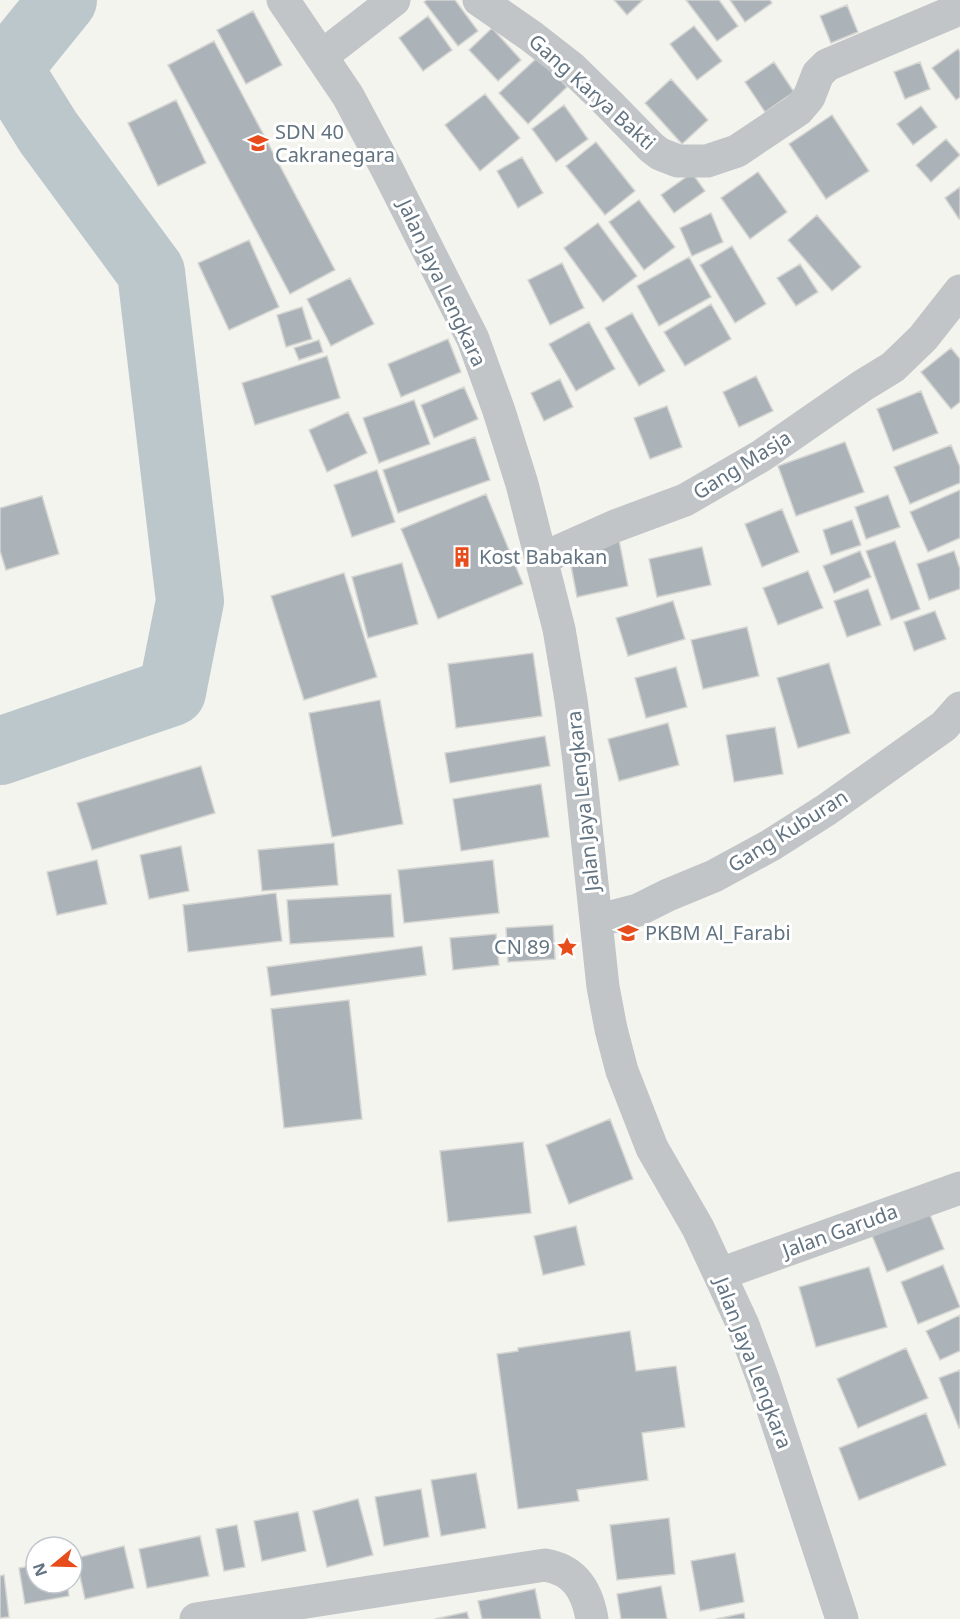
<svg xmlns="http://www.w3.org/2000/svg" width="960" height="1619" viewBox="0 0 960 1619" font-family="'Noto Sans',sans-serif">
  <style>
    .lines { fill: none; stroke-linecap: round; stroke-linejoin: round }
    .river { stroke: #bcc7cc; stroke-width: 68 }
    .building { fill: #acb3b8; stroke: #d5d5d2; stroke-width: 1.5 }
    .minor { stroke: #c1c5c8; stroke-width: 33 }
    .labels { text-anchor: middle; stroke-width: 6; stroke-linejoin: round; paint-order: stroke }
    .street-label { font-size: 20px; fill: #627381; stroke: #fff }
    .poi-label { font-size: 20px; fill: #627381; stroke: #fff; text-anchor: start }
  </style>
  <rect width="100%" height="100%" fill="#f4f4ef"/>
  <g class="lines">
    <path class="river" d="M0,751L172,692L190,601L151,272L48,132L8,68L63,0"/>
  </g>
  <path class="building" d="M427,0H455L478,31L458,46L424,2Z
    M614,0H643L627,15Z
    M686,0H719L738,26L717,41Z
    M730,0H770L772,3L745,22Z
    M847,5L858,32L831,43L820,16Z
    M253,11L282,65L246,84L217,30Z
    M428,16L452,50L423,71L399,38Z
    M694,26L722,61L697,80L670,44Z
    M492,28L521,60L498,81L469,50Z
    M214,41L335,270L290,294L168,65Z
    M958,49L960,52V97L956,100L932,68Z
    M539,56L567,87L528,124L499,93Z
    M774,62L794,92L765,112L745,82Z
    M920,62L930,89L905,99L894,72Z
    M671,79L708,120L682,144L645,103Z
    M485,94L520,138L480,171L445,125Z
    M176,100L206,163L158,186L128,123Z
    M564,105L588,139L556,162L532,129Z
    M921,106L937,127L913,145L897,124Z
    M832,115L869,171L826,199L789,144Z
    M946,139L960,155L931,182L916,165Z
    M596,142L635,191L605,215L566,166Z
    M522,157L543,193L518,208L497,171Z
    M758,172L787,212L750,239L721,198Z
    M692,173L705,191L674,213L661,195Z
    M960,187V219H959L945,198Z
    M639,200L675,247L644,270L609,222Z
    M711,213L723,242L692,256L680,228Z
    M817,215L861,267L832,291L788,240Z
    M598,223L637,276L603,302L564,248Z
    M249,240L279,307L229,330L198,263Z
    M732,246L766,304L735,323L700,265Z
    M689,257L711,297L659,326L637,286Z
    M562,263L584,308L550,325L528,280Z
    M800,264L818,292L796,306L777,278Z
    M350,278L374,324L331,346L307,299Z
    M711,304L731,339L685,366L664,332Z
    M302,307L312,339L286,347L277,315Z
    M632,313L665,371L639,386L605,328Z
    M589,322L615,369L576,391L549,344Z
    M448,339L461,372L401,397L388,364Z
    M319,340L323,352L299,360L294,348Z
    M951,348L960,359V402L951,409L921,372Z
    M327,356L340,398L255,425L242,383Z
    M756,376L773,411L739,427L723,392Z
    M560,379L573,407L544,421L531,393Z
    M464,387L478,419L434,438L421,405Z
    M921,391L938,433L893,451L877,409Z
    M414,400L430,444L379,463L363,418Z
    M667,406L682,447L650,459L634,418Z
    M348,412L367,453L327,472L309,430Z
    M475,437L490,480L398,513L383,470Z
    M845,442L864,492L796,516L778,466Z
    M951,445L960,467V483L910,504L894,467Z
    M377,470L395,522L352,537L334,485Z
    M960,490V538L928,552L910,512Z
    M486,494L523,584L438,619L401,529Z
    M888,495L900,527L866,539L855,507Z
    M42,496L59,554L6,570L0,551V508Z
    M782,509L799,552L762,567L745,524Z
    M852,520L861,545L831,555L823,530Z
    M619,540L628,586L577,597L568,550Z
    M895,541L920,609L891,620L866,551Z
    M702,547L711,585L657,597L649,559Z
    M860,551L871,577L834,593L823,566Z
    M954,551L960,569V589L929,600L917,564Z
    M402,563L418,624L368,638L352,577Z
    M808,571L823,608L778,625L763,588Z
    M344,573L377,677L304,700L271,596Z
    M868,589L881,625L847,637L834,601Z
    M673,601L685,639L628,656L616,618Z
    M935,611L946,639L914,651L904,622Z
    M747,627L759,676L703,689L691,640Z
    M533,653L542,716L456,728L448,664Z
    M829,663L850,733L798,748L777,678Z
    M676,667L687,707L646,718L635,678Z
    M380,700L403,824L332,837L309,713Z
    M668,723L679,765L619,781L608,739Z
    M775,727L783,774L734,782L726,735Z
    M545,736L550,766L450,783L445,753Z
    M201,766L215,813L92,850L77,803Z
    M541,784L549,837L461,851L453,799Z
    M334,843L338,885L262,891L258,850Z
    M181,846L189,891L149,899L140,855Z
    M97,860L107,904L57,915L47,872Z
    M493,860L499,913L404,923L398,870Z
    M276,893L282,941L188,952L183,905Z
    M391,894L394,937L290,944L287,900Z
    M553,925L555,959L508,962L506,928Z
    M496,934L499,965L453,970L450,938Z
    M422,946L426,975L271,996L267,967Z
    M349,1000L362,1119L284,1128L271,1009Z
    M610,1119L633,1179L569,1204L546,1145Z
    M523,1142L531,1213L448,1222L440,1151Z
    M926,1205L944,1249L887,1272L869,1228Z
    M576,1226L585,1265L543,1275L534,1236Z
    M943,1265L960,1307L918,1324L901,1282Z
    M869,1267L887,1327L816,1347L799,1287Z
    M960,1315V1351L940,1360L926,1331Z
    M630,1331L636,1371L676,1366L685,1427L642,1433L648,1480L577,1490L579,1501L518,1509L497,1354L518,1351V1348Z
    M906,1348L928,1398L858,1428L837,1379Z
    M960,1370V1427L959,1428L939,1378Z
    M926,1413L946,1465L859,1500L839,1448Z
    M476,1473L486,1528L441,1536L431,1480Z
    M421,1489L429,1537L384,1546L375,1497Z
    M358,1499L373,1555L327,1567L313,1511Z
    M298,1512L306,1551L262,1561L254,1521Z
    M669,1518L675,1574L617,1580L610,1525Z
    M237,1525L245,1567L224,1571L216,1529Z
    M200,1536L209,1576L147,1588L139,1549Z
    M124,1546L134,1588L85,1599L76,1558Z
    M735,1553L744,1602L700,1611L691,1561Z
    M36,1565V1583H67L69,1596L25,1604L19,1568Z
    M4,1575L9,1617L0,1618V1576Z
    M661,1586L667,1619H621L617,1594Z
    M535,1589L541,1619H482L478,1601Z
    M467,1612L469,1619H435Z
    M744,1613L745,1619H716Z"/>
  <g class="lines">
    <path class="minor" d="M283,0L348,96L387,169L473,339L499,411L522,484L559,629L571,700L579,761L603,987L611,1029L622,1071L652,1148L698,1228L743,1325L763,1379L842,1619
      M479,0L531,36L572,68L609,104L652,148L660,154L678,161H707L737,151L798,110L809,97L818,74L827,65L950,13
      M322,56L394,0
      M543,558L615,526L685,500L761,456L862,386L893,367L923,338L960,291
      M596,921L638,910L668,895L714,876L771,845L826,810L944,726L960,708
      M720,1274L960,1188
      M196,1619L545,1565C575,1570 587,1590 592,1619"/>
  </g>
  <defs>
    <g id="school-bare" transform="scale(1.62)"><path d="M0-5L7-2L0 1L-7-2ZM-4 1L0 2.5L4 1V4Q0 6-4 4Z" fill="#e74d1c" stroke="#fff" stroke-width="2.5" paint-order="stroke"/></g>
    <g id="building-bare" transform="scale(1.62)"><path d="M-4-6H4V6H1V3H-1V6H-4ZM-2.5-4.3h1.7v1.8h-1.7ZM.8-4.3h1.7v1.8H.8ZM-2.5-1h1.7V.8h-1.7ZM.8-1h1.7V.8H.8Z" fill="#e74d1c" stroke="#fff" stroke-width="2.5" paint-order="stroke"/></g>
    <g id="sight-bare" transform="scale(1.62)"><path d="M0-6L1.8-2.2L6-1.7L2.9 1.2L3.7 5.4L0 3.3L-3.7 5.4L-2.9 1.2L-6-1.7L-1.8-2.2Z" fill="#e74d1c" stroke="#fff" stroke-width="2.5" paint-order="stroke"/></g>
  </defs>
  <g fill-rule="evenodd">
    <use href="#school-bare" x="258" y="143"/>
    <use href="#building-bare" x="462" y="557"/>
    <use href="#school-bare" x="628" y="933"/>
    <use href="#sight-bare" x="567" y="947"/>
  </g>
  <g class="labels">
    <g class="street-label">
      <text transform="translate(592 92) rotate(42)" y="7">Gang Karya Bakti</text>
      <text transform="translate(442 283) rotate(65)" y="7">Jalan Jaya Lengkara</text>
      <text transform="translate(742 465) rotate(-32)" y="7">Gang Masja</text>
      <text transform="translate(583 801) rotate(-96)" y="7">Jalan Jaya Lengkara</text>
      <text transform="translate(788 831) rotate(-32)" y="7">Gang Kuburan</text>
      <text transform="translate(840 1231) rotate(-20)" y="7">Jalan Garuda</text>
      <text transform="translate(753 1363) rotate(69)" y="7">Jalan Jaya Lengkara</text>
    </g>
    <g class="poi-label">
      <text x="275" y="139">SDN 40<tspan x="275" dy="23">Cakranegara</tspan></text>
      <text x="479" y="564">Kost Babakan</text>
      <text x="645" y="940">PKBM Al_Farabi</text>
      <text x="550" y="954" text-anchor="end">CN 89</text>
    </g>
  </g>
  <g transform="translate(54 1565) rotate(251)"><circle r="28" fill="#ffffff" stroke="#c0c7cd" stroke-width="1.5"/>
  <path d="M0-4.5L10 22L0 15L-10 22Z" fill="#e74d1c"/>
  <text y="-9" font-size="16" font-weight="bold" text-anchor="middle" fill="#627381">N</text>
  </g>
</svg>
